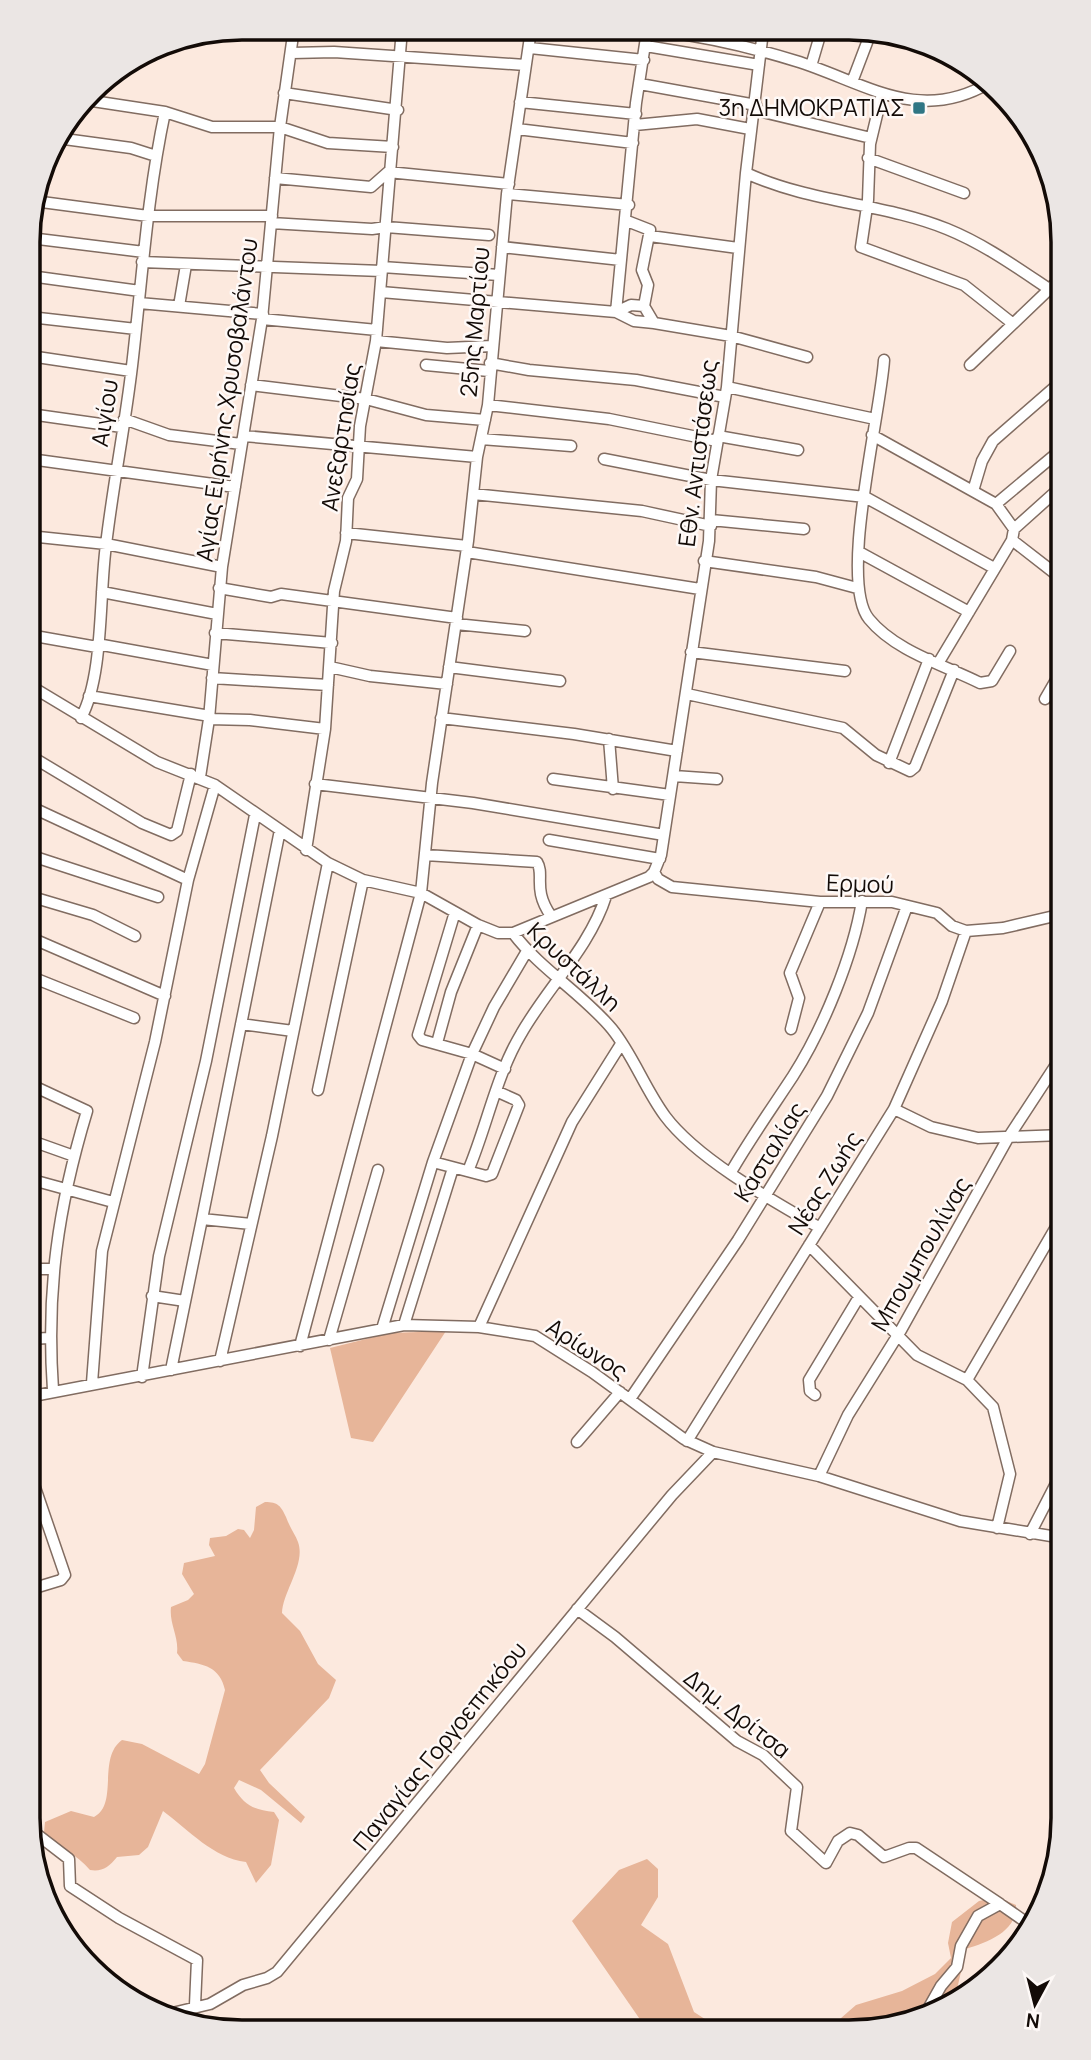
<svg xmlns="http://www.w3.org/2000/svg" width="1091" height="2060" viewBox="0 0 1091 2060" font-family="Manrope,sans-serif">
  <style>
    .green { fill: #e7b599 }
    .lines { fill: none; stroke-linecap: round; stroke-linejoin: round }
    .minor-casing { stroke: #816c61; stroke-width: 13 }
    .minor { stroke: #fff; stroke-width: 10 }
    .poi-dot { fill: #307684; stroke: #fef9f7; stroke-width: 2.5 }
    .labels { text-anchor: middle; stroke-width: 5; stroke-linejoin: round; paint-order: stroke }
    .poi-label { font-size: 23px; fill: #130b07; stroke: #fef9f7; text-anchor: end }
    .street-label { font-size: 23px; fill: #130b07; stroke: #fef9f7 }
    .rim { fill: none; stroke: #130b07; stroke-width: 3.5 }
  </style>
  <rect width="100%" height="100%" fill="#fce9de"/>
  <path class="green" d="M446,1331L373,1442L351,1438L330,1348L390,1333Z
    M265,1502C278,1502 281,1506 286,1517C289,1526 295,1534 298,1542C306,1564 283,1591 282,1613L300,1631L318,1664L336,1680L329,1698L260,1770L269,1783L305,1817L301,1823L261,1790L239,1780L234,1788C244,1805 254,1810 274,1812L279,1820L271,1865L256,1883L246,1862C213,1858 189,1830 163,1811L148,1847L139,1855L117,1857C109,1867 102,1872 90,1870C77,1854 58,1847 44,1832L45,1822L71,1811L94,1817C119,1804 97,1758 122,1740L142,1744L199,1774L205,1764L225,1690C220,1667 204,1664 183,1661L177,1653C179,1636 169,1624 171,1607L188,1600L194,1594L182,1574L184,1563L215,1556L209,1545L210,1538L226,1536L238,1529L244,1530L250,1538L254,1530L256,1507Z
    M647,1859L658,1869V1897L641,1925L668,1944L694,2012L725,2032L648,2031L572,1921L619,1870Z
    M997,1897L1016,1905C1017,1932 988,1942 966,1949L954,2003C912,2024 873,2032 825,2032L856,2005L902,1991L935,1974L951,1958L948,1943L952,1922L979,1901Z"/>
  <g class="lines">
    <g class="minor-casing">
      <path id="minor" d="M647,31L636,103L616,312L634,321L654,323
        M661,31C707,37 751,47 796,61C864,82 918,125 989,83
        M646,46L759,65
        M530,48L644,60
        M292,53L334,52L525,65
        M145,54L153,55
        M811,66L821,32
        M852,82L871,32
        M640,84L756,105
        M284,93L398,110
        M882,94L870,144L868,200L861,247L964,285L1012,323
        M86,100L165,112L212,127H280L328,143L393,147
        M520,102L636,114
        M755,110L871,138
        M635,125L697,119L750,129
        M517,129L633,143
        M57,138L131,148L156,156
        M868,158L964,193
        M746,173C811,203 883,203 947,229C984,244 1016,267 1049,289
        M275,178L371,187L388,172L509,184
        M1050,184L1053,180
        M507,194L629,205
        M34,201L148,216H272
        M627,221L650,230L642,270L648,285L644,306
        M271,223L372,229L386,227L489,235
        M650,236L738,248
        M30,238L144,252
        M502,247L621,260
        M142,262L382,271
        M382,267L499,275
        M30,276L140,291
        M381,292L616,312L631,305L644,306L654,323L731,336L807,357
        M139,303L263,314
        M179,306L186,265
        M30,317L136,329
        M262,319L377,330
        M376,341L447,348L492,346
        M30,356L131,371
        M884,360C881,413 838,581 869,619C895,651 944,665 980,683L992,681L1010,651
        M490,363L529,370L636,380L725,397
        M426,365L489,371
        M970,365L1063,276
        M251,385L366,399L426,415L485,420
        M727,387L875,419
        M488,405L609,419L717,441
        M30,414L122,427
        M124,419L169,435L241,444
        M872,435L996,504L1014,529
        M244,436L477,457
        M718,436L798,450
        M481,439L571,446
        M30,459L235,487
        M604,459L711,480L865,497L994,568
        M973,491L982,461L993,441L1063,380
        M473,494L642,511L711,526
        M996,504L1063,448
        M711,520L804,529
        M346,533L467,546
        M29,536L106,544L222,567
        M1012,540L1057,575L1063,587
        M467,552L700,589
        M859,552L969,612
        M704,561L816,577L857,588
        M219,588L271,597L281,594L457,618
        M102,592L217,614
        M456,624L525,631
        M215,633L332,643
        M29,635L97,647
        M97,644L213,665
        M691,652L845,671
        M939,662L1012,540L1014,529L1063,485
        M330,667L370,676L447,684
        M449,667L560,681
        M212,678L328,685
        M29,685L157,762L215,785L328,863L363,880L421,893L478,925L498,933H513L649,877L654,872L661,855L709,541L711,480L727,387L746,173L763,31
        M687,694L843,728L876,755L910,771L915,767L954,670
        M89,696L210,716
        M1045,699L1063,668
        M81,718C104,675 99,595 106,545C113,485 125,426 132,366C142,281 147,196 165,112
        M441,718L574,734L677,751
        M209,719L250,720L325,729
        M609,739L613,789
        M29,755L142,823L171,835L177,831L191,774
        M889,763L929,659
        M674,776L717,779
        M200,777L209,719L222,567L262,319L280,127L294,28
        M553,779L670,795
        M315,784L473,803L664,835
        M1060,793L1063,781
        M29,806L188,880
        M549,840L660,859
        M306,850L325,729L334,591L346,541L348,498L357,479L360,426L376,341L402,29
        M29,855L158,897
        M425,855L537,862C545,875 532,889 551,916
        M654,872L658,879L672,887L820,902H892L937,913L952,926L966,931L1003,928L1063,914
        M29,896L93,915L135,936
        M455,912L418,1035L422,1040L472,1054L505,1069
        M513,933C541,970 583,994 612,1029C633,1055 645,1089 665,1116C697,1159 773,1201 820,1228
        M29,937L165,996
        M29,976L134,1018
        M241,1024L293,1031
        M791,1029L799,998L790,973L820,902
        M437,1043L451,992L478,925
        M29,1084L87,1111C58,1207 46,1290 53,1390
        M318,1090L363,880
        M894,1109L931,1127L978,1138L1063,1135
        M29,1140L74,1156
        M433,1162L486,1176L492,1174L519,1105L516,1100L496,1091
        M468,1171C487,1126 496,1076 521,1034C547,988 590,947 606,896
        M731,1172C750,1139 772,1108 793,1076C823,1029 853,956 862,901
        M29,1179L113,1202
        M251,1224L202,1219L280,830
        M809,1245L917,1355L967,1380L993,1407L1010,1474L997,1528
        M29,1269H52
        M152,1296L185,1301
        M404,1325L453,1168
        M479,1327L572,1122L621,1044
        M382,1329L433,1162L472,1054L494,1007L527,951
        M29,1339L49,1338
        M329,1340L378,1170
        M300,1346L421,893L432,783L468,541L477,457L488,405L507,194L531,30
        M220,1361L272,1136L328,863
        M171,1370L202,1219
        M142,1377L159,1256L206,1061L255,815
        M967,1380L1063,1215
        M92,1383L102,1251L155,1042L188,880L215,785
        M815,1395L810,1391L809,1380L859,1297
        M28,1397L404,1325L479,1327L535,1336L592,1372L684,1439L713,1452L819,1476L960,1521L1063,1538
        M630,1399L738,1240L827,1096L868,1013L907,906
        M687,1441L894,1109L942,1001L966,931
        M577,1442L620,1392
        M819,1476L848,1415L901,1330L1008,1138L1063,1054
        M1030,1534L1063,1470
        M28,1590L61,1580L65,1575L28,1467
        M577,1609L615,1637L737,1741L763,1755L797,1787L791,1831L826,1863L838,1841L850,1833L858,1835L884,1857L909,1848H916L1000,1904
        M30,1829L69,1859L70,1886L119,1918L197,1960L195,2005
        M164,2015L210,2004L243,1985L267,1978L277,1972L672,1495L713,1452
        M923,2018L941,1986L957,1967L961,1946L978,1916L1000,1904L1023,1920L1034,1921"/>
    </g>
    <use href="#minor" class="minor"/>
  </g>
  <rect class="poi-dot" x="912" y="101" width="14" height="14" rx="3.5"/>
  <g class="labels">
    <g class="poi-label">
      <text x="905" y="116">3η ΔΗΜΟΚΡΑΤΙΑΣ</text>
    </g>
    <g class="street-label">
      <text transform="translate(475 322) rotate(-85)" y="8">25ης Μαρτίου</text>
      <text transform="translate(227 400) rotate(-82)" y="8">Αγίας Ειρήνης Χρυσοβαλάντου</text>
      <text transform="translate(105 413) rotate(-81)" y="8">Αιγίου</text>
      <text transform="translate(341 437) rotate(-81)" y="8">Ανεξαρτησίας</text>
      <text transform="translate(698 453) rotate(-83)" y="8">Εθν. Αντιστάσεως</text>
      <text transform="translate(860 884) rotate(2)" y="8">Ερμού</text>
      <text transform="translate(574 967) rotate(43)" y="8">Κρυστάλλη</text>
      <text transform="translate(770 1152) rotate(-58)" y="8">Κασταλίας</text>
      <text transform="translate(825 1183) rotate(-58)" y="8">Νέας Ζωής</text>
      <text transform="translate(921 1254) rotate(-60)" y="8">Μπουμπουλίνας</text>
      <text transform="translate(587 1349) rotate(33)" y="8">Αρίωνος</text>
      <text transform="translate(737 1714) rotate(38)" y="8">Δημ. Δρίτσα</text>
      <text transform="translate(440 1746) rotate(-51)" y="8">Παναγίας Γοργοεπηκόου</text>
    </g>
  </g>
  <path d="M0 0H1091V2060H0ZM242 40H849A202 202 0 0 1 1051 242V1818A202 202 0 0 1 849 2020H242A202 202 0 0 1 40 1818V242A202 202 0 0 1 242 40Z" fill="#ebe6e4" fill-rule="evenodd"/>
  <path class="rim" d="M242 40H849A202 202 0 0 1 1051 242V1818A202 202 0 0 1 849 2020H242A202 202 0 0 1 40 1818V242A202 202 0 0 1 242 40Z"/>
  <g transform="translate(1035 2004) rotate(187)" stroke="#fef9f7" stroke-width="5" paint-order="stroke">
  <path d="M0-5L12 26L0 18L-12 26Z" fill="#130b07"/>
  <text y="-10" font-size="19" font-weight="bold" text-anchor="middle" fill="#130b07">N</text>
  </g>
</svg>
